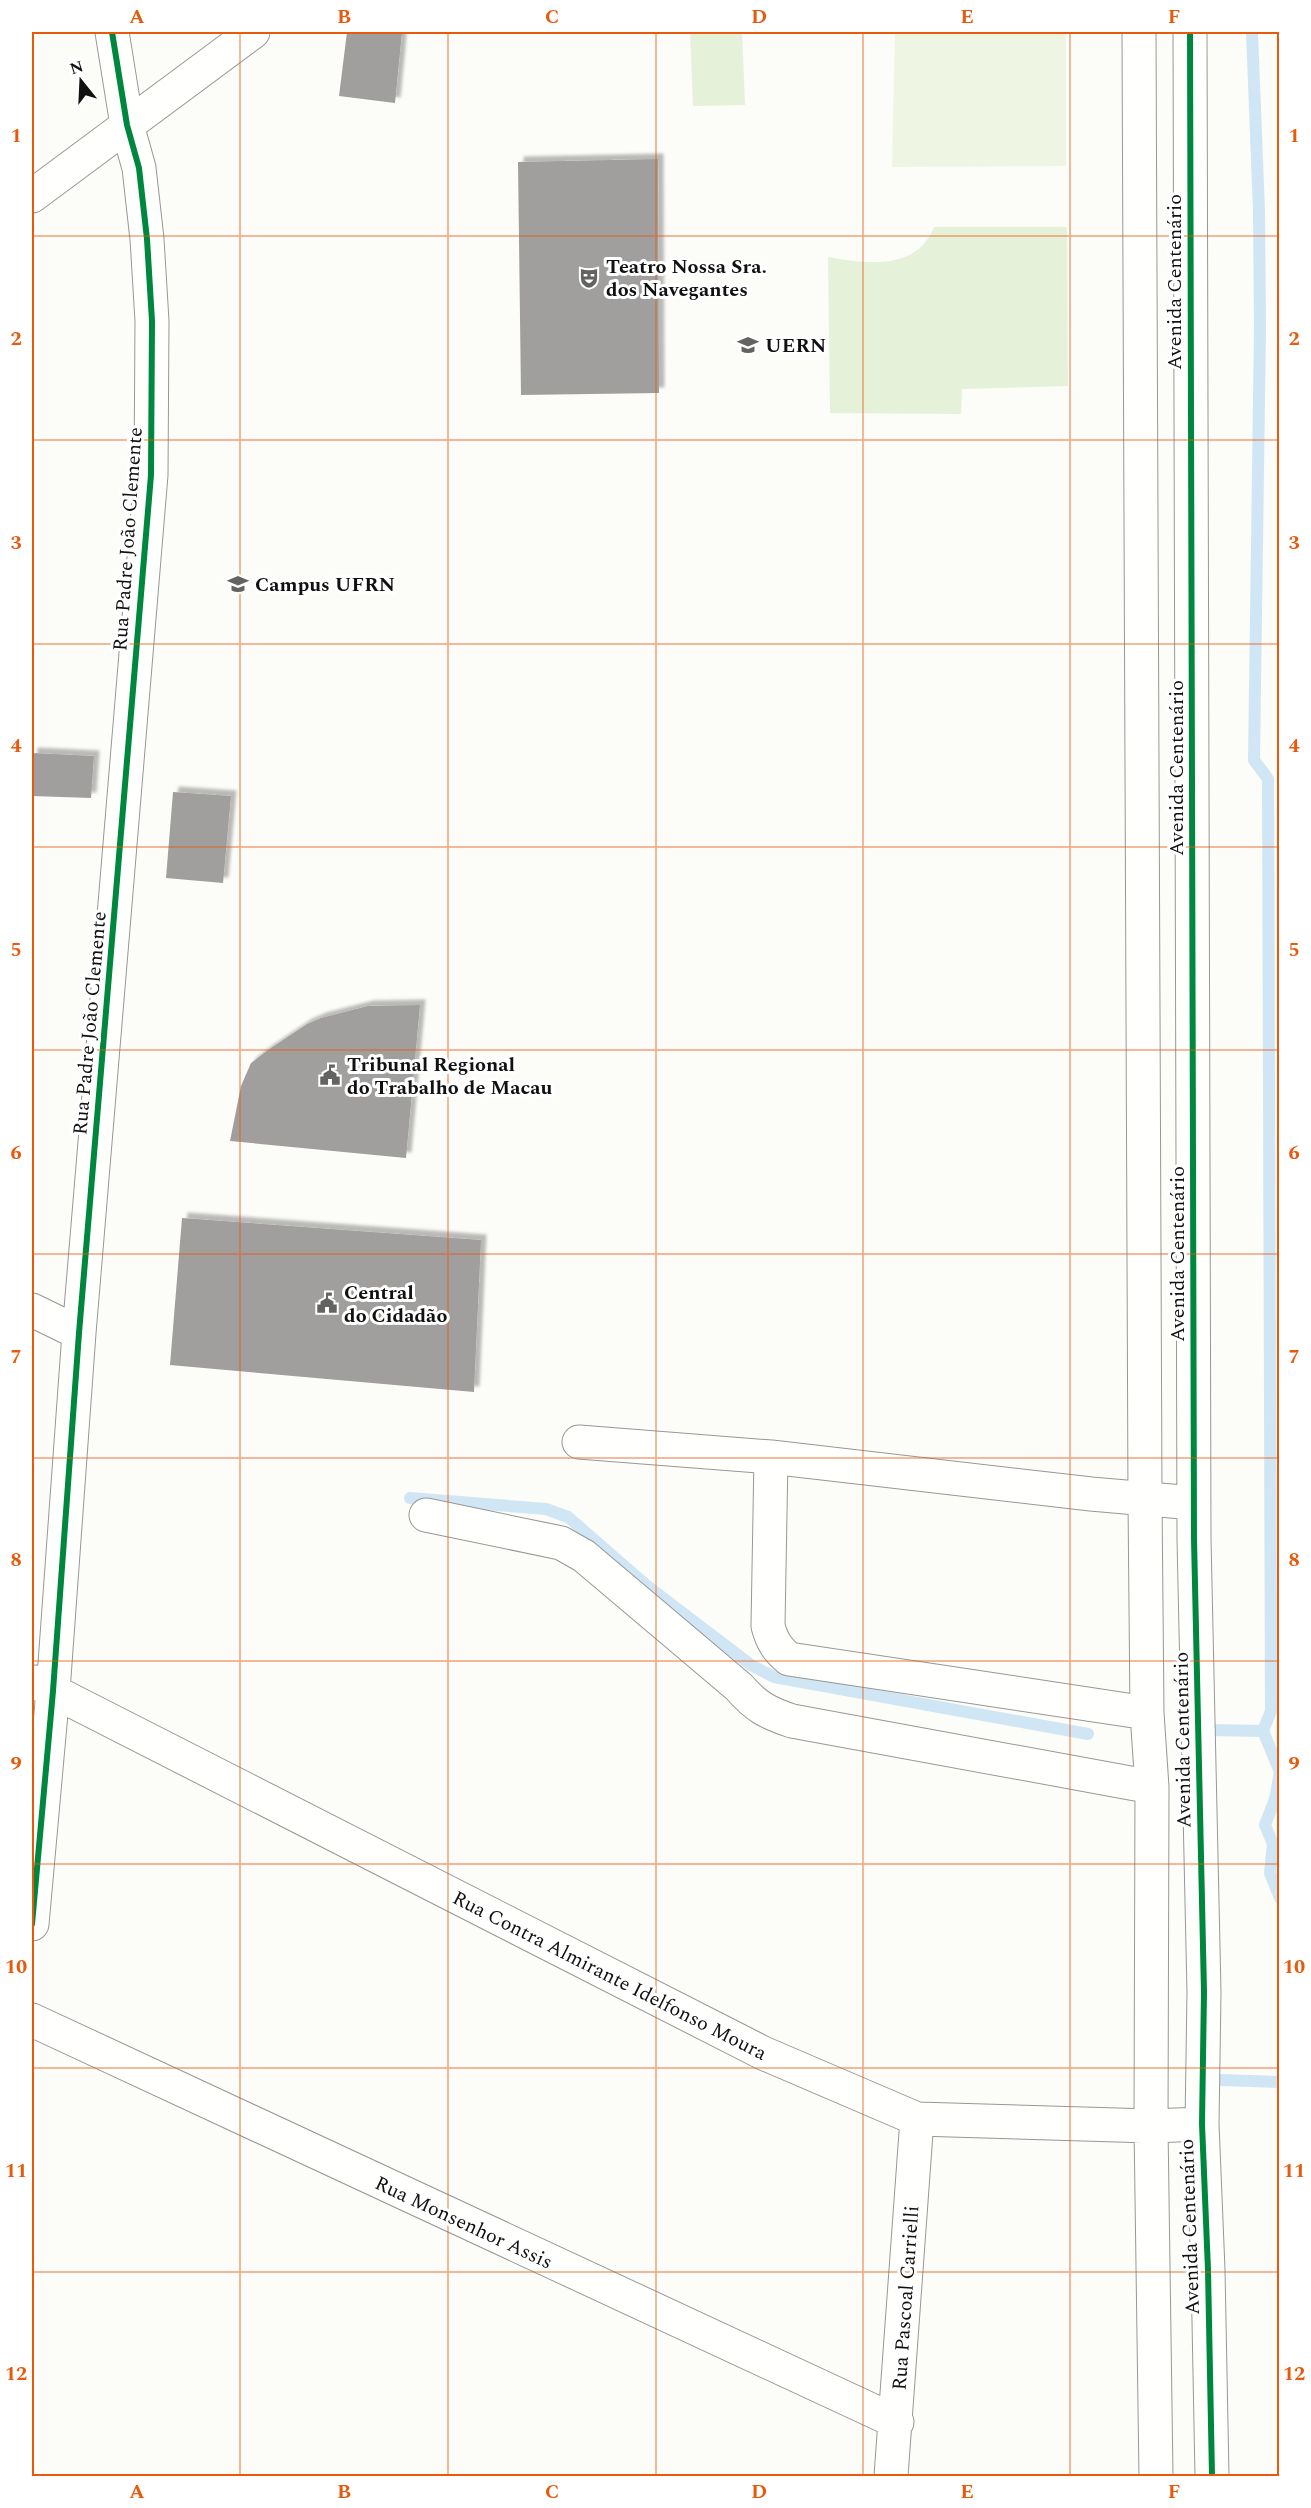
<svg xmlns="http://www.w3.org/2000/svg" width="1311" height="2508" viewBox="0 0 1311 2508" font-family="Spectral,serif">
  <style>
    .green { fill: #e5f1d9 }
    .pitch { fill: #eff5e3 }
    .lines { fill: none; stroke-linecap: round; stroke-linejoin: round }
    .stream { stroke: #d0e6f4; stroke-width: 12 }
    .building { fill: #a09f9d; filter: url(#shadow) }
    .street-casing { stroke: #979795; stroke-width: 35 }
    .street { stroke: #fffffe; stroke-width: 33 }
    .cycleway-casing { stroke: #fff; stroke-width: 10 }
    .cycleway { stroke: #00873e; stroke-width: 6 }
    .grid { fill: none; stroke: #e8590c; stroke-width: 1.5; stroke-opacity: 0.55 }
    .labels { text-anchor: middle; stroke-width: 6; stroke-linejoin: round; paint-order: stroke }
    .poi-label { font-size: 20px; font-weight: bold; fill: #111; stroke: #fff; text-anchor: start }
    .street-label { font-size: 20px; fill: #111; stroke: #fff }
    .neatline { fill: none; stroke: #e8590c; stroke-width: 2 }
    .grid-label { font-size: 20px; text-anchor: middle; font-weight: bold; fill: #e8590c }
  </style>
  <defs>
    <filter id="shadow"><feDropShadow dx="5.5" dy="-5.5" stdDeviation="1.5" flood-color="#0004"/></filter>
  </defs>
  <rect width="100%" height="100%" fill="#fcfcf8"/>
  <path class="green" d="M690,32H742L745,105L693,106Z
    M934,227H1067L1068,386L962,389L961,414L830,413L828,257C867,264 917,271 934,227Z"/>
  <path class="pitch" d="M895,32H1066V166L892,167Z"/>
  <g class="lines">
    <path class="stream" d="M1252,32L1259,211L1260,328L1254,760L1268,779L1271,1711L1263,1731L1280,1772L1275,1799L1265,1825L1273,1844L1270,1873L1280,1898
      M410,1498L546,1509L568,1517L646,1585L751,1665L774,1677L1088,1734
      M1209,1730L1263,1731
      M1221,2080L1280,2082"/>
  </g>
  <path class="building" d="M347,32H402L395,103L339,96Z
    M658,159L659,393L521,395L518,162Z
    M32,753L94,756L91,798L32,796Z
    M173,792L231,796L223,883L166,878Z
    M420,1005L406,1158L230,1141L241,1086L251,1063L268,1050L307,1024L321,1018L368,1006Z
    M182,1218L481,1240L474,1392L170,1365Z"/>
  <g class="lines">
    <g class="street-casing">
      <path id="street" d="M1139,32L1145,1500L1147,1713L1152,1787L1151,2126L1156,2476
        M1190,32L1194,1539L1204,1992L1202,2124L1208,2270L1212,2476
        M32,196L253,32
        M32,1310L79,1333
        M579,1442L771,1457L1091,1494L1194,1503
        M771,1457L768,1626C772,1641 777,1649 789,1659L1147,1713
        M426,1515L561,1543L584,1556L739,1687C756,1707 768,1713 792,1721L1152,1787
        M35,1682L763,2053L917,2119L1151,2126L1202,2124
        M32,1924L53,1691L79,1333L151,475L152,321L147,239L139,168L127,125L112,32
        M32,2020L897,2422
        M891,2476L917,2119"/>
    </g>
    <use href="#street" class="street"/>
    <g class="cycleway-casing">
      <path id="cycleway" d="M1190,32L1194,1539L1204,1992L1202,2124L1208,2270L1212,2476
        M32,1924L53,1691L79,1333L151,475L152,321L147,239L139,168L127,125L112,32"/>
    </g>
    <use href="#cycleway" class="cycleway"/>
  </g>
  <path class="grid" d="M240,32V2476M448,32V2476M656,32V2476M863,32V2476M1070,32V2476M32,236H1280M32,440H1280M32,644H1280M32,847H1280M32,1050H1280M32,1254H1280M32,1458H1280M32,1661H1280M32,1864H1280M32,2068H1280M32,2272H1280"/>
  <defs>
    <g id="theatre-bare" transform="scale(1.62)"><path d="M-5-5.5Q0-4 5-5.5V0Q5 5 0 6Q-5 5-5 0ZM-3.3-2.5H-1v1.5H-3.3ZM1-2.5H3.3v1.5H1ZM-2.8 1Q0 5.5 2.8 1Z" fill="#636362" stroke="#fff" stroke-width="2.5" paint-order="stroke"/></g>
    <g id="school-bare" transform="scale(1.62)"><path d="M0-5L7-2L0 1L-7-2ZM-4 1L0 2.5L4 1V4Q0 6-4 4Z" fill="#636362" stroke="#fff" stroke-width="2.5" paint-order="stroke"/></g>
    <g id="university-bare" transform="scale(1.62)"><path d="M0-5L7-2L0 1L-7-2ZM-4 1L0 2.5L4 1V4Q0 6-4 4Z" fill="#636362" stroke="#fff" stroke-width="2.5" paint-order="stroke"/></g>
    <g id="civic-bare" transform="scale(1.62)"><path d="M-.6-6.5H3V-4.5H.6V-3L4-1V1h2V6H-6V1h2V-1L-.6-3ZM-1.2 2.5V6h2.4V2.5Z" fill="#636362" stroke="#fff" stroke-width="2.5" paint-order="stroke"/></g>
  </defs>
  <g fill-rule="evenodd">
    <use href="#theatre-bare" x="589" y="278"/>
    <use href="#school-bare" x="748" y="345"/>
    <use href="#university-bare" x="238" y="584"/>
    <use href="#civic-bare" x="330" y="1075"/>
    <use href="#civic-bare" x="327" y="1303"/>
  </g>
  <g class="labels">
    <g class="poi-label">
      <text x="606" y="273">Teatro Nossa Sra.<tspan x="606" dy="23">dos Navegantes</tspan></text>
      <text x="765" y="352">UERN</text>
      <text x="255" y="591">Campus UFRN</text>
      <text x="347" y="1071">Tribunal Regional<tspan x="347" dy="23">do Trabalho de Macau</tspan></text>
      <text x="344" y="1299">Central<tspan x="344" dy="23">do Cidadão</tspan></text>
    </g>
    <g class="street-label">
      <text transform="translate(1174 282) rotate(-90)" y="7">Avenida Centenário</text>
      <text transform="translate(127 539) rotate(-86)" y="7">Rua Padre João Clemente</text>
      <text transform="translate(1176 768) rotate(-90)" y="7">Avenida Centenário</text>
      <text transform="translate(89 1023) rotate(-85)" y="7">Rua Padre João Clemente</text>
      <text transform="translate(1177 1254) rotate(-90)" y="7">Avenida Centenário</text>
      <text transform="translate(1182 1740) rotate(-91)" y="7">Avenida Centenário</text>
      <text transform="translate(610 1975) rotate(27)" y="7">Rua Contra Almirante Idelfonso Moura</text>
      <text transform="translate(464 2222) rotate(25)" y="7">Rua Monsenhor Assis</text>
      <text transform="translate(1189 2227) rotate(-92)" y="7">Avenida Centenário</text>
      <text transform="translate(905 2298) rotate(-86)" y="7">Rua Pascoal Carrielli</text>
    </g>
  </g>
  <rect width="1311" height="2508" fill="none" stroke="#ffffff" stroke-width="66"/>
  <g transform="translate(81 81) rotate(342)" stroke="#ffffff" stroke-width="4.5" paint-order="stroke">
  <path d="M0-4.5L10 22L0 15L-10 22Z" fill="#111111"/>
  <text y="-9" font-size="16" font-weight="bold" text-anchor="middle" fill="#111111">N</text>
  </g>
  <rect x="33" y="33" width="1245" height="2442" class="neatline"/>
  <g class="grid-label">
    <text x="137" y="23">A</text>
    <text x="344" y="23">B</text>
    <text x="552" y="23">C</text>
    <text x="759" y="23">D</text>
    <text x="967" y="23">E</text>
    <text x="1174" y="23">F</text>
    <text x="16" y="142">1</text>
    <text x="1294" y="142">1</text>
    <text x="16" y="345">2</text>
    <text x="1294" y="345">2</text>
    <text x="16" y="549">3</text>
    <text x="1294" y="549">3</text>
    <text x="16" y="752">4</text>
    <text x="1294" y="752">4</text>
    <text x="16" y="956">5</text>
    <text x="1294" y="956">5</text>
    <text x="16" y="1159">6</text>
    <text x="1294" y="1159">6</text>
    <text x="16" y="1363">7</text>
    <text x="1294" y="1363">7</text>
    <text x="16" y="1566">8</text>
    <text x="1294" y="1566">8</text>
    <text x="16" y="1770">9</text>
    <text x="1294" y="1770">9</text>
    <text x="16" y="1973">10</text>
    <text x="1294" y="1973">10</text>
    <text x="16" y="2177">11</text>
    <text x="1294" y="2177">11</text>
    <text x="16" y="2380">12</text>
    <text x="1294" y="2380">12</text>
    <text x="137" y="2498">A</text>
    <text x="344" y="2498">B</text>
    <text x="552" y="2498">C</text>
    <text x="759" y="2498">D</text>
    <text x="967" y="2498">E</text>
    <text x="1174" y="2498">F</text>
  </g>
</svg>
